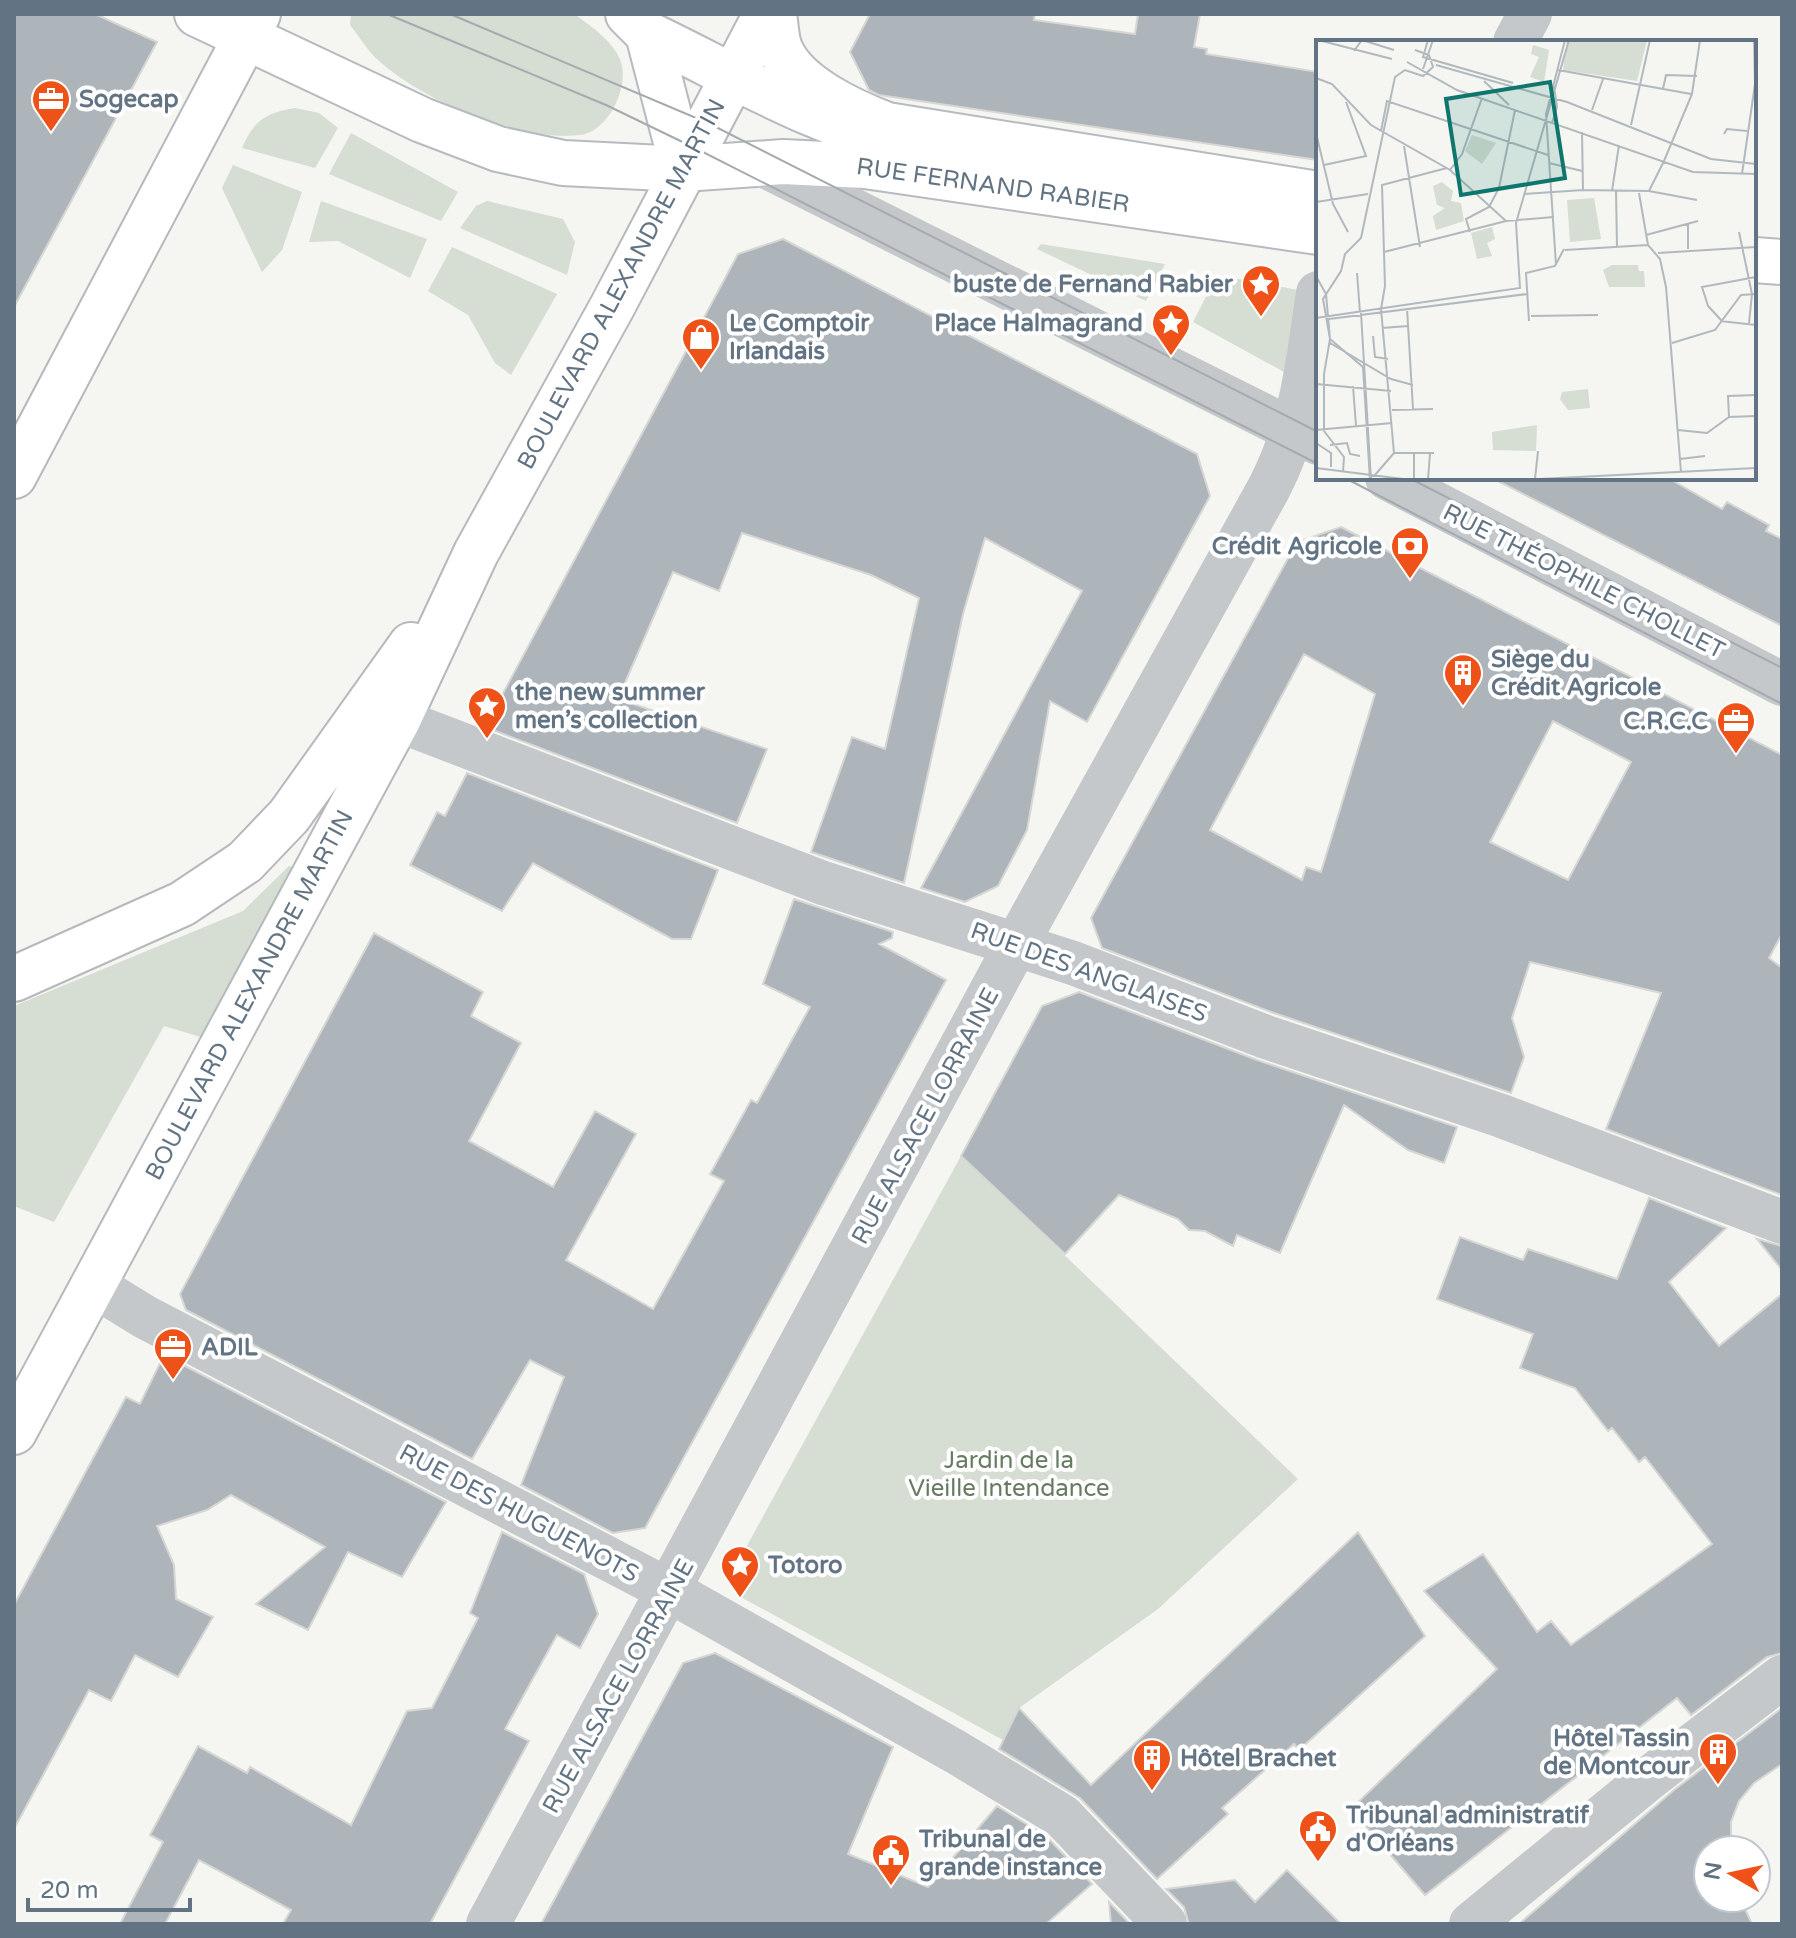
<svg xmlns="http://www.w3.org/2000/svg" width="1796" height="1938" viewBox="0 0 1796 1938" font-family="'Varela Round',sans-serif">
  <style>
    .green { fill: #d6ddd2 }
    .building { fill: #aeb5ba; stroke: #d6d6d4; stroke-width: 2; fill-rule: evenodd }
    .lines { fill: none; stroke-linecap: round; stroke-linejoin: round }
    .secondary-casing { stroke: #b6bbc0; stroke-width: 48 }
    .primary-casing { stroke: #b5b9bd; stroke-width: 48 }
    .street { stroke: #c4c8cb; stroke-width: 44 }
    .secondary { stroke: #fff; stroke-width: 44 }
    .primary { stroke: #fff; stroke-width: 44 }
    .tram { stroke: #a4aab0; stroke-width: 2 }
    .labels { text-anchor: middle; stroke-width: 8; stroke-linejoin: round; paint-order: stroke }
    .poi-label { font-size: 24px; font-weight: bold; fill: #627484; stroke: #fff; text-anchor: start }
    .street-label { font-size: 24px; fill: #627484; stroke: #fff }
    .park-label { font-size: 24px; fill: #667b61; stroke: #fff }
    .inset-road { fill: none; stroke: #b1b9be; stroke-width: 2 }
    .view { fill: #0f766e; fill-opacity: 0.15; stroke: #0f766e; stroke-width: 4 }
    .inset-edge { fill: none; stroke: #627484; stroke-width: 4 }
  </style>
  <rect width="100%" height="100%" fill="#f5f5f1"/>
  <path class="green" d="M351,14H574C590,25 615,43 621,62C629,87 609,131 580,135C520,142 420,100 377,59C367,50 359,36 350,25Z
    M295,108L319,113L338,128L315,168L242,148C254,120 266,113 295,108Z
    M351,133L458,192L441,221L329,174Z
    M233,165L302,192L282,250L262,272L222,188Z
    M321,201L427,239L410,278L338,241L309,242Z
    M487,201L563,219L575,242L567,275L460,228L476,206Z
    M1041,244L1165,264L1146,301L1037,249Z
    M452,247L557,294L511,375L495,363L468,315L428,291Z
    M1217,275L1298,290L1284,372L1193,322Z
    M289,866L297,868L204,1038L164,1026L54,1222L14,1206V1006L243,911Z
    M961,1156L1298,1479L1158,1609L1019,1708L1003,1740L739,1596L732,1573Z"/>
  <path class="building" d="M14,14H95L157,42L14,307Z
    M870,14H1035L1034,20L1135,34L1138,14H1200L1194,47L1207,49L1206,54L1318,72V160L879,95L869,90L850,52Z
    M783,239L1197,454L1210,496L1087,722L1050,701L1027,830L998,886L965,902L921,888L1082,591L985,538L963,614L904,883L811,852L852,737L885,749L919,598L871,575L742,533L719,591L673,572L618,699L767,749L737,823L485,727L738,254Z
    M1492,478H1668L1722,509L1727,502L1769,525L1766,531L1782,539V626Z
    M1341,527L1782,755V934L1769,958L1782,968V1195L1606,1129L1661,993L1530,962L1512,1018L1524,1057L1511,1093L1274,1013L1102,948L1091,918L1297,542ZM1304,654L1375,694L1321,872L1306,867L1302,880L1210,830ZM1553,721L1631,762L1568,880L1490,842Z
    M467,773L718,870L691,939H672L533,863L502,911L410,865L437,812L445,816Z
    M794,899L893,932L892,938L879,944L946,980L645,1528L613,1533L521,1485L564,1377L530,1360L472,1459L186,1310L180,1294L374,933L483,992L471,1016L521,1043L469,1141L553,1187L595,1111L636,1134L566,1260L653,1309L724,1181L710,1174L751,1100L757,1103L810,1007L763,984Z
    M1079,992L1257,1060L1457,1127L1444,1163L1408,1150L1344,1105L1280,1253L1237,1235L1233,1246L1205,1231L1189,1230L1178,1219L1119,1195L1065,1254L961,1156L1042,1006Z
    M1649,1198L1726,1228L1669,1282L1719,1346L1782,1294V1653L1767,1657L1691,1715L1677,1698L1425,1895L1351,1809L1497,1669L1424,1591L1483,1554L1537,1632L1551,1621L1571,1645L1712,1544L1645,1457L1639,1462L1612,1428L1608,1431L1575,1388L1520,1368L1533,1334L1437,1299L1460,1237L1523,1260L1528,1249L1617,1279Z
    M1757,1239L1782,1246V1270Z
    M164,1355L446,1502L402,1577L348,1552L308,1630L256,1604L325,1547L231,1495L207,1510L157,1526L174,1565L176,1599L213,1617L178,1677L135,1655L111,1701L89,1690L14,1829V1605L126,1397L140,1404Z
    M502,1532L584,1574L598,1614L580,1648L557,1635L505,1729L529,1741L430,1924H283L291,1910L199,1860L165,1924H120L163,1842L150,1835L198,1746L247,1773L250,1767L351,1825L407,1711L432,1708L478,1618L470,1613Z
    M1358,1532L1425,1636L1299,1750L1294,1744L1222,1808L1228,1814L1157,1879L1080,1798L999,1749L1019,1708L1091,1785Z
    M715,1653L893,1747L848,1854L928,1887L997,1806L1046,1836L1092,1884L1046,1924H541L683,1663Z
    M1782,1708V1764L1754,1783L1739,1801L1731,1822V1850H1708V1898H1740L1752,1924H1519L1674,1790Z
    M1287,1870L1341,1924H1189L1184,1907L1166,1889L1235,1880L1255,1902Z
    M1109,1902L1130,1924H1111Z"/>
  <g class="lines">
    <g class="secondary-casing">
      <path id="secondary" d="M197,14L422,120L498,149L563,163L683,169L783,162L865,166L1318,232
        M628,14L648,34C736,76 824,130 921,148
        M774,14C776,25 776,41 781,51C797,87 853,112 887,125L1318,194
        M648,34L683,169
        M1754,260L1782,262"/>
    </g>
    <g class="primary-casing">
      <path id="primary" d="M14,476L258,14
        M14,979L182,904L245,862L289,816L411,645
        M14,1432L398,720L476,553L612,307L766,14"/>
    </g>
    <path class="street" d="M1515,42L1530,14
      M761,164L1318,443
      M1387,478L1782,684
      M398,720L823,883L1073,963L1266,1037L1499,1115L1782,1222
      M93,1285L145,1317L670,1591L956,1752L1062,1816L1165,1924
      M488,1924L1016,945L1269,488C1303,422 1307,365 1318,293
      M1471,1924L1652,1776L1782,1677"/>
    <use href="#secondary" class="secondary"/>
    <use href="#primary" class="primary"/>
    <path class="tram" d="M387,14L606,105L695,148L1318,464
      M450,14L708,123L1318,432
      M1345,478L1782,704
      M1409,478L1782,668"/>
  </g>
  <defs>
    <g id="office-pin" transform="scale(2)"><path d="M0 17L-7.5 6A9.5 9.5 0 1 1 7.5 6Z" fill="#ee5218" stroke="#fff"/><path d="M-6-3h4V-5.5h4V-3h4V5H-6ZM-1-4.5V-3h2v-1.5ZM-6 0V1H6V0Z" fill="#fff"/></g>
    <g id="sight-pin" transform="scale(2)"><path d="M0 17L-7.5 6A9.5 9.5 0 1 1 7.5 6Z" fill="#ee5218" stroke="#fff"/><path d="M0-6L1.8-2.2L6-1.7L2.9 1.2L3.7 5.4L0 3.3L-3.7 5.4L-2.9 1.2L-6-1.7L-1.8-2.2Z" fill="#fff"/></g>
    <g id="shop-pin" transform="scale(2)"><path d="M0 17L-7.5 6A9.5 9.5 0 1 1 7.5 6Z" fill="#ee5218" stroke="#fff"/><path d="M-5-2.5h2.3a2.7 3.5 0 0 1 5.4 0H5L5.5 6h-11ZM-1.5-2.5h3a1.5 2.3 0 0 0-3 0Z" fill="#fff"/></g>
    <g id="bank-pin" transform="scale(2)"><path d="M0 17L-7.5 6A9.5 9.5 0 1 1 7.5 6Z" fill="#ee5218" stroke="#fff"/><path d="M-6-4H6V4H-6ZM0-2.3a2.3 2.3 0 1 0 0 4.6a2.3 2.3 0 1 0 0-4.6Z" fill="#fff"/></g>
    <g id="building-pin" transform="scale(2)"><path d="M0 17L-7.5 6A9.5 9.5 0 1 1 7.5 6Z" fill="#ee5218" stroke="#fff"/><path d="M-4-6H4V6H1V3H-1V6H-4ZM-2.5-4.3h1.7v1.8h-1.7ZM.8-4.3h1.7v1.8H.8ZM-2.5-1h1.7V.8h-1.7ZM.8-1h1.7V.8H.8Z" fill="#fff"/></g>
    <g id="civic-pin" transform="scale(2)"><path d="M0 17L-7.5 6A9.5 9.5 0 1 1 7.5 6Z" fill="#ee5218" stroke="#fff"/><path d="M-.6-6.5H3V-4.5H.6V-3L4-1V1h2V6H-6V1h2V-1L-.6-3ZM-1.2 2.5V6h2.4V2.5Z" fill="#fff"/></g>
  </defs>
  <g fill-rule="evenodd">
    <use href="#office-pin" x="51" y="99"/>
    <use href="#sight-pin" x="1261" y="284"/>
    <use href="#sight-pin" x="1171" y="323"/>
    <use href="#shop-pin" x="701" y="337"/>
    <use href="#bank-pin" x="1410" y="546"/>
    <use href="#building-pin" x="1463" y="673"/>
    <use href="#sight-pin" x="487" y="706"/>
    <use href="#office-pin" x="1736" y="721"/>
    <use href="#office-pin" x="173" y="1347"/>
    <use href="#sight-pin" x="740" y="1565"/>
    <use href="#building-pin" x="1718" y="1752"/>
    <use href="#building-pin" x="1152" y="1758"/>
    <use href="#civic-pin" x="1318" y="1829"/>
    <use href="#civic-pin" x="891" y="1853"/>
  </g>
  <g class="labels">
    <g class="poi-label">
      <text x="79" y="107">Sogecap</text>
      <text x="1233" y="292" text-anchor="end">buste de Fernand Rabier</text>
      <text x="729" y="331">Le Comptoir<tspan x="729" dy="28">Irlandais</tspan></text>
      <text x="1143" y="331" text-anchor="end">Place Halmagrand</text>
      <text x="1382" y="554" text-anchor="end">Crédit Agricole</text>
      <text x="1491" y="667">Siège du<tspan x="1491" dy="28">Crédit Agricole</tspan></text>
      <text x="515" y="700">the new summer<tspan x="515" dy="28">men’s collection</tspan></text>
      <text x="1708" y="729" text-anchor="end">C.R.C.C</text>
      <text x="201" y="1355">ADIL</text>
      <text x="768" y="1573">Totoro</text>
      <text x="1690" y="1746" text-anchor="end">Hôtel Tassin<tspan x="1690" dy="28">de Montcour</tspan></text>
      <text x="1180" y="1766">Hôtel Brachet</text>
      <text x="1346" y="1823">Tribunal administratif<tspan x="1346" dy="28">d'Orléans</tspan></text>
      <text x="919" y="1847">Tribunal de<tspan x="919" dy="28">grande instance</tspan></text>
    </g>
    <g class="street-label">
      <text transform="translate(993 185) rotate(8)" y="8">RUE FERNAND RABIER</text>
      <text transform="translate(621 284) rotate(-62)" y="8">BOULEVARD ALEXANDRE MARTIN</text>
      <text transform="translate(1584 581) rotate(27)" y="8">RUE THÉOPHILE CHOLLET</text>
      <text transform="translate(1089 972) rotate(20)" y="8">RUE DES ANGLAISES</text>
      <text transform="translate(249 995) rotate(-62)" y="8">BOULEVARD ALEXANDRE MARTIN</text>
      <text transform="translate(925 1116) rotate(-62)" y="8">RUE ALSACE LORRAINE</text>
      <text transform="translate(519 1513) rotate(28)" y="8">RUE DES HUGUENOTS</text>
      <text transform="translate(618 1686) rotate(-61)" y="8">RUE ALSACE LORRAINE</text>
    </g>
    <g class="park-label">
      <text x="1009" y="1468">Jardin de la<tspan x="1009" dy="28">Vieille Intendance</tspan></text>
    </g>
  </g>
  <g transform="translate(1316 40)">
    <rect width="440" height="440" fill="#f5f5f1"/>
    <path d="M251,0H331L321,41L247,30ZM217,5L233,10L228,42L214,37L223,17L215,14ZM156,95L180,103L166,124L149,111ZM126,142L137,151L135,161L145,163L148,181L120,190L117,176L129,168L121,165L117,146ZM278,158L285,199L254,202L251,160ZM176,187L179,199L171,203L176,216L161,219L155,193ZM296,225H322L323,231H328L329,247H293L287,230ZM272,349L274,368L252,370L244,359L246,352ZM221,385L220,411L177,410L176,392Z" fill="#d6ddd2"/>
    <path class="inset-road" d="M2,0L76,19M112,0L107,17L197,43M38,11L46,0L78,10M91,22L141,50L377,132L440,134M120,25L251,62L395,119L440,124M107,29L117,0M242,30L375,54M0,38L16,44L55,85L134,130L190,181M168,41L193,65M347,49L350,35L381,36M276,70L287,39M236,83L241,67L238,46M315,85L334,0M65,91L71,61L232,115M266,92L267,150M0,93L17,164L32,192M408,94L411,89L431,91M88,106L104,207M348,121L376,54L384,0M233,123L266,131M8,125L50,116L30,62M134,130L146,114L166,58M426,134L439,44L438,0M267,150L333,151L381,160M296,151L303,105M300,151L301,207M333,151L348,121M323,153L332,205L344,219L350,247L365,432M208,154L267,150M0,162L52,154M372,184V209M154,192L150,179L173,167L183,148L199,70M423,192L436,254L433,283M330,195L382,181M249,210L332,205M68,212L190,181L238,177M342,213L440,207M240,225L230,74L249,0M41,233L44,273M0,236L10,254L14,299L8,334V391L28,417L27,432M91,268L97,369M45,273L55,440M215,276L282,275M0,278L204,248L200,183L253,0M13,279L211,254M405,280L392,266L386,247L440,237M213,281L210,233L239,226L248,209M404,281L440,285M66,288L92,286M57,296L59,317L72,319M14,303L75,339L97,345M356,303L399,290L425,255L440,254M0,344L75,351M37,346L40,386M76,370L117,369M413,377L412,356L440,355M413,377L440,376M0,390L76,383M362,390L391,393L413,377M0,403L15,413V427M14,405L31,403L34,414L44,416M78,413L65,269L69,246L66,145L131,128M78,413H118M98,413V440M364,419L389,416M0,428L95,440M59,435L78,413M219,439L222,411M54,440L47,327L14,299L7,259L25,231L29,214L45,198L79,37L89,30L107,36L117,27L113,15L99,10M112,440L114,413M202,440L440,428"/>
    <path class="view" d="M234,42L249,138L145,155L130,59Z"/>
    <rect width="440" height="440" class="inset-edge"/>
  </g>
  <rect width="1796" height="1938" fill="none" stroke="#627484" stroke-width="32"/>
  <g transform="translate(1732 1874) rotate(279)"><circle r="38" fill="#ffffff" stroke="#c0c7ce" stroke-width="2"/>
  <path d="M0-6L14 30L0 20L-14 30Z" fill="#ee5218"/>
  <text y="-12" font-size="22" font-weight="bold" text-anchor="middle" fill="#627484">N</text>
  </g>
  <path d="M28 1898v12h162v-12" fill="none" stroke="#627484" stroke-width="4"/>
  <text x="40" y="1898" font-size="24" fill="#627484" stroke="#ffffff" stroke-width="6" paint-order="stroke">20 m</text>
</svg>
